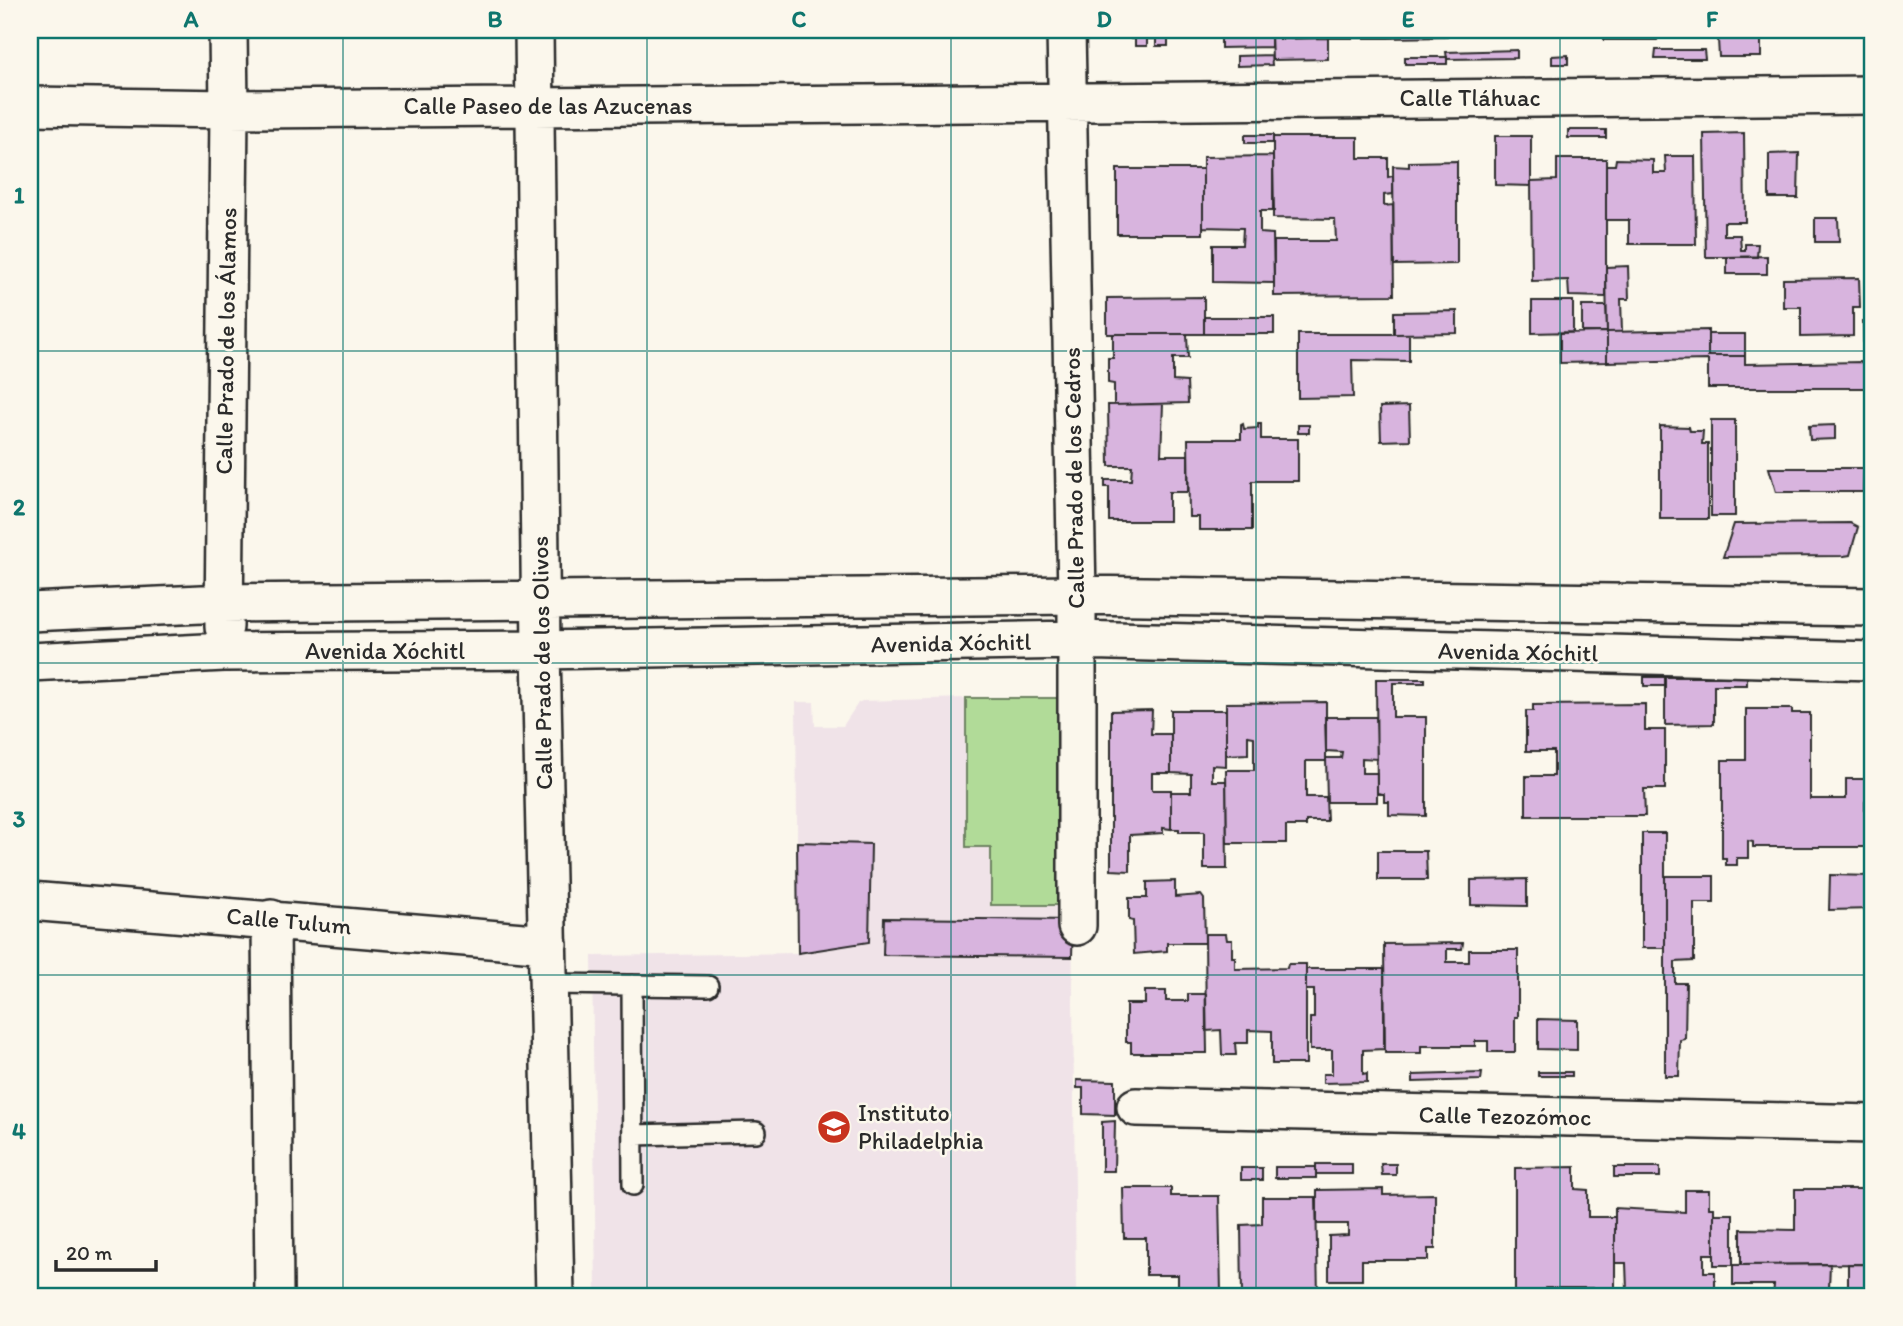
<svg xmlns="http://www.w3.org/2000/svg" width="1903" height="1326" viewBox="0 0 1903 1326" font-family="Itim,sans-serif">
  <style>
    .built { fill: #f0e3e8 }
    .green { fill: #b1db98; stroke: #6e8362; stroke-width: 2 }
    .building { fill: #d8b4de; stroke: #2b2b2b; stroke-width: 2 }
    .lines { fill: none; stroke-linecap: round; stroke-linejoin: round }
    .service-casing { stroke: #2b2b2b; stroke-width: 24 }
    .minor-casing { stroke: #2b2b2b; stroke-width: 42 }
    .service { stroke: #fbf7ec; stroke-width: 19 }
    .minor { stroke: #fbf7ec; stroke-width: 37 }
    .grid { fill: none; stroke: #0f766e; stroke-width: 2; stroke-opacity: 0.55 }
    .labels { text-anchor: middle; stroke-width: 5; stroke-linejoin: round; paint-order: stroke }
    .street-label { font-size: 24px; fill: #2b2b2b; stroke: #fbf7ec }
    .poi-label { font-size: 24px; fill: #2b2b2b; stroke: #fbf7ec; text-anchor: start }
    .neatline { fill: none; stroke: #0f766e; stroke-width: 2.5 }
    .grid-label { font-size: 23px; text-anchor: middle; font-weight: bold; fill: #0f766e }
  </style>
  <rect width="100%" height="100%" fill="#fbf7ec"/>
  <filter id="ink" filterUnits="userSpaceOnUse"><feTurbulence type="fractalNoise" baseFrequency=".0143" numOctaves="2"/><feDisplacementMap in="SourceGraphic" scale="14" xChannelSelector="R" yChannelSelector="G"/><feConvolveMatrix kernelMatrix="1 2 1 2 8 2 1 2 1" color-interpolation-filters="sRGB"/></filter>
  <g filter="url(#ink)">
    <path class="built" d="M966,698H1070L1076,1296H596L592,956L798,953L796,702H814L815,726H843L858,703L862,701Z"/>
    <path class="green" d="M966,698H1070V905H991V847H966Z"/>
    <path class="building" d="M1126,30H1171L1172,38H1168V46H1156V39H1147V46H1135V39H1131V34H1126Z
      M1171,30H1221V38H1172Z
      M1221,30H1271V47L1221,48Z
      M1282,30H1328L1329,35H1282Z
      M1328,30H1388V38H1328Z
      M1388,30H1446L1447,37L1388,38Z
      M1457,30H1530V34H1457Z
      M1604,30H1661L1657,40H1604Z
      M1760,30H1873V35V32L1760,33Z
      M1271,33H1280V39L1328,38V59L1272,60Z
      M1761,38V57H1719L1718,39Z
      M1517,50V58L1447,59L1446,52Z
      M1656,50H1704L1705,59H1655Z
      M1271,55L1272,65L1237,66V56Z
      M1568,55V64H1552V56Z
      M1405,57H1447V64H1405Z
      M1568,130H1606V138H1568Z
      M1744,133L1745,222H1724V235H1740L1741,250H1745V244H1758L1757,257H1706L1704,134Z
      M1245,135H1273V143H1245Z
      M1495,136H1531V186L1495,185Z
      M1273,137H1358V158H1388V177L1393,176V194L1384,195V206L1393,205L1394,295L1274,296V241H1336L1335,219L1273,218Z
      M1799,153L1798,198H1769V154Z
      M1273,156L1274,211H1260V233L1273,234L1274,283L1213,282V245H1242L1243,228L1203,227V157Z
      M1665,156H1695L1696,244H1629V220H1606V165H1615L1616,159L1653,160V173H1666Z
      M1557,159H1606V297L1569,296L1568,280L1532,281L1531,181L1557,180Z
      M1457,161V264L1394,265L1393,166L1409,167V162Z
      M1117,169H1203V234H1117Z
      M1815,218H1838L1839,242H1815Z
      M1767,256V274H1727V257Z
      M1628,266L1629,299H1621L1622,332H1607L1606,267Z
      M1859,278L1860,307H1853V336L1801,337V307H1783V279Z
      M1204,297V334H1107V298Z
      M1532,301H1573V332L1532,333Z
      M1582,306H1606L1607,332H1582Z
      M1457,311V333L1394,334V312Z
      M1204,317H1274V334H1204Z
      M1863,321H1873V355H1864Z
      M1708,330V356H1745V364L1863,362L1868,382L1873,388H1708V360L1607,362V332Z
      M1607,332V362L1560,363V333Z
      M1113,334H1187L1188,358H1173V381L1187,382L1188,403L1114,405V384L1108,383V358H1113Z
      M1298,334H1409V361L1352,360L1353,397L1298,398Z
      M1708,334H1745V356H1708Z
      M1870,355H1873V385H1870Z
      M1163,404L1161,455H1188V492H1169V521H1109V487H1105V480H1131L1132,466H1109L1108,405Z
      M1409,406L1410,440L1381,441L1380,407Z
      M1711,420H1735V516H1711Z
      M1243,424L1244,429L1258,428V424H1261V439H1298V481H1252V530H1199V517H1189L1188,439H1241V425Z
      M1298,425H1309V433H1298Z
      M1835,425V439L1810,440L1809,426Z
      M1660,426L1689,427L1690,431H1703L1702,444H1708V519H1660Z
      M1769,468H1864L1863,492H1776Z
      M1850,523L1858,527L1850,555L1844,556L1723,557L1734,524Z
      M1644,677H1665V686H1644Z
      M1665,677H1747V685H1714V724L1665,725Z
      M1376,679H1425V683H1393V717H1426V816L1389,815V802H1384V794L1377,793Z
      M1326,702V761H1306V797H1326L1327,821H1306V826H1286V843H1227L1226,770H1254V737L1248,736V754L1226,755V703Z
      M1645,704V730H1665V789H1644L1645,816H1526V776H1554V751H1526V711H1533V705Z
      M1746,709H1792V713H1810V799H1846V779H1871V803L1865,802V815H1871L1872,841H1867L1868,847H1753V842L1748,841V858H1737V865H1726V858H1722V760H1746Z
      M1152,710L1151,734H1171V773H1152V790H1171V829L1163,828V833L1130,835V871L1111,870V711Z
      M1171,710H1226V766L1212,765V781H1226L1227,869H1204V832H1179V829H1171V792H1191V774L1171,773Z
      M1325,717H1376L1377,759L1362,758V773H1377V802H1327L1326,758H1341L1342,752L1326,751Z
      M1642,833H1665V948H1642Z
      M797,842L871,844L869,942L798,953Z
      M1378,851H1426L1427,880H1378Z
      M1830,875L1873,876V909L1829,910Z
      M1665,876H1714V903H1694V961L1675,962V983H1686L1685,1039L1680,1040L1679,1076H1665Z
      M1527,879V906L1471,905V880Z
      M1175,881V897L1201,895L1204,899L1205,943H1167V951L1134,954L1133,921L1129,920V898H1147V882Z
      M884,918L1073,920L1072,957L883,955Z
      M1205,934H1226L1227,940H1232V957H1235V969L1287,968L1288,964H1306V1064H1272V1031L1248,1030V1043H1235L1236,1055H1222L1221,1030L1206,1031Z
      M1463,943L1462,949H1447V962H1469V950H1518V1017H1515V1052H1488V1041H1475V1046H1421V1053H1385L1384,944Z
      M1306,969H1384V1049L1363,1050V1074L1367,1073V1082L1323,1083V1074H1332V1050H1310V1018H1314V990H1306Z
      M1145,991H1166V1001H1188V994H1206L1207,1053H1131V1042H1126V1004H1145Z
      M1538,1019L1577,1020V1050L1538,1049Z
      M1538,1072H1572V1076H1538Z
      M1482,1073L1481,1080L1413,1082V1075Z
      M1077,1080L1115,1081V1115L1083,1114V1088H1077Z
      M1115,1121L1114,1171H1102V1122Z
      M1316,1164H1352V1174H1316Z
      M1381,1164H1396V1175H1382Z
      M1275,1167H1316V1178H1275Z
      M1575,1167V1189L1588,1190V1217H1615V1288H1546V1296H1515V1168Z
      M1614,1167H1660V1177H1614Z
      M1241,1168H1262V1180H1241Z
      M1123,1188H1171V1196H1219L1221,1293H1178V1275H1146V1238H1124Z
      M1383,1189V1195L1435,1194V1249H1428V1260H1362V1280H1329V1236L1348,1235V1224H1317V1190Z
      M1795,1189H1873V1264L1741,1265V1229L1795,1230Z
      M1685,1190H1709V1208H1714V1254H1704V1272H1715V1289L1627,1290L1626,1263H1615V1208L1685,1212Z
      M1262,1197H1316L1318,1296H1242L1241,1225L1262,1224Z
      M1714,1214H1733V1265H1714Z
      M1830,1264L1829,1288H1848V1264H1873V1296H1773L1774,1285H1733V1265Z"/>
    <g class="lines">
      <g class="service-casing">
        <path id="service" d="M549,984L708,986
          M632,985L633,1185
          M633,1135L756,1132"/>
      </g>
      <g class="minor-casing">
        <path id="minor" d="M534,30L541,650L555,1296
          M1066,30L1077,595V926
          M30,106L229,109L533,107L1873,95
          M30,612L223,603L1077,595L1873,607
          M224,627L229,109L228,30
          M30,662L224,652L541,650L1076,640L1873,661
          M30,901L548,944
          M271,919L274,1296
          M1136,1107L1873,1124"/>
      </g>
      <use href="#service" class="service"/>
      <use href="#minor" class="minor"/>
    </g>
  </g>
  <path class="grid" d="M343,30V1296M647,30V1296M951,30V1296M1256,30V1296M1560,30V1296M30,351H1873M30,663H1873M30,975H1873"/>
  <defs>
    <g id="school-disc" transform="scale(1.75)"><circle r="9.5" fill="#c8321e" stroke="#fbf7ec"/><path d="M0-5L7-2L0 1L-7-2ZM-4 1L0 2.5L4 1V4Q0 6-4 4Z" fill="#fff"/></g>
  </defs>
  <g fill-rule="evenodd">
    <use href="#school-disc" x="834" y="1127"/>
  </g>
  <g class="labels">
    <g class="street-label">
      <text x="1470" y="106">Calle Tláhuac</text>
      <text x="548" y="114">Calle Paseo de las Azucenas</text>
      <text transform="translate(226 341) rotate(-89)" y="8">Calle Prado de los Álamos</text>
      <text transform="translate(1074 478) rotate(-91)" y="8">Calle Prado de los Cedros</text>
      <text transform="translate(951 643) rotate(-1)" y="8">Avenida Xóchitl</text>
      <text x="385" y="659">Avenida Xóchitl</text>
      <text transform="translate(1518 652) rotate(1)" y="8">Avenida Xóchitl</text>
      <text transform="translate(542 663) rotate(-91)" y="8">Calle Prado de los Olivos</text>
      <text transform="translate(289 921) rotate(5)" y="8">Calle Tulum</text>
      <text transform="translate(1505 1116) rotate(1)" y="8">Calle Tezozómoc</text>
    </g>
    <g class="poi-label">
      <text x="858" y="1121">Instituto<tspan x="858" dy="28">Philadelphia</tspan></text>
    </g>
  </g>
  <rect width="1903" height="1326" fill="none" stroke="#fbf7ec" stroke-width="77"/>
  <path d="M56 1260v10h100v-10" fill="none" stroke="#2b2b2b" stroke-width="3.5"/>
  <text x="66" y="1260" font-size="21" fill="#2b2b2b" stroke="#fbf7ec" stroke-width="5" paint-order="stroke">20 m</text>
  <rect x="38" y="38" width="1826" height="1250" class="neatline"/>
  <g class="grid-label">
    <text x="191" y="27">A</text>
    <text x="495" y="27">B</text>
    <text x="799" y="27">C</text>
    <text x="1104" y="27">D</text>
    <text x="1408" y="27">E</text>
    <text x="1712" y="27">F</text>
    <text x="19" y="203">1</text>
    <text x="19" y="515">2</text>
    <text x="19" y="827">3</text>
    <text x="19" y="1139">4</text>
  </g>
</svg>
